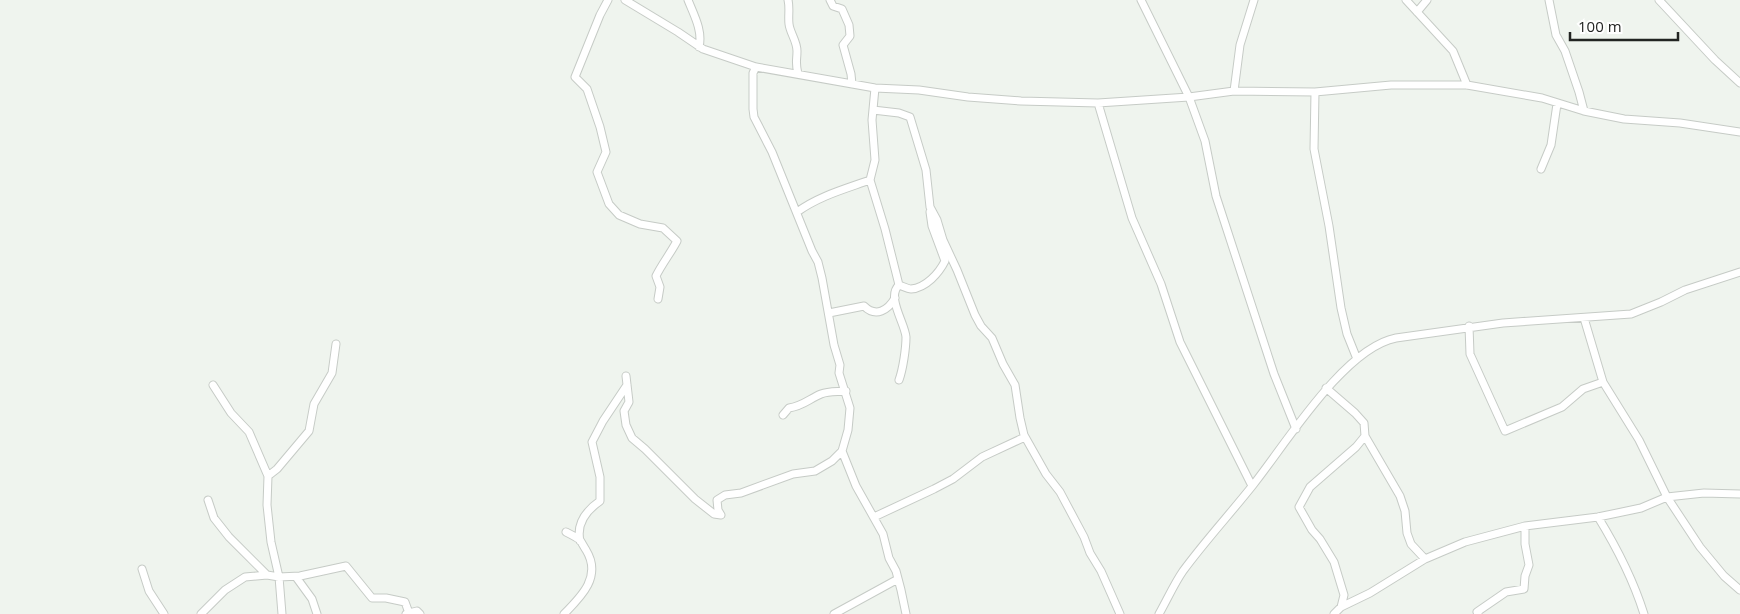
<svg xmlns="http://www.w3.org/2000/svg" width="1740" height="614" viewBox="0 0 1740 614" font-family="'Open Sans',sans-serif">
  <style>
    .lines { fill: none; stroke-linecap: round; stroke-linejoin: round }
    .minor-casing { stroke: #c6cbc6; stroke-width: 9 }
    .minor { stroke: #fff; stroke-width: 7 }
  </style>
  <rect width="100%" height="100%" fill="#eff4ee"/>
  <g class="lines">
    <g class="minor-casing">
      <path id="minor" d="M608,0L600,15L575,77L587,89L600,127L606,152L597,172L609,204L619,215L640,224L663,228L677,241C670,254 662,264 656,276L660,287L658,299
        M625,0L678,32L703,49L756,67L875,88L919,90L968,97L1021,101L1098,103L1189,97L1234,91L1315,92L1391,85H1467L1542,98L1584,111L1624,119L1680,123L1740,132
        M688,0C694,15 703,31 699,47
        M788,0C790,8 788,16 789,24C790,33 797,41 797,51C797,61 795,62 798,74
        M830,0L833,6L842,9L849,25L850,36L843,45L851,74L852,84
        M1141,0L1189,97L1205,141L1216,196L1274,374L1296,429
        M1406,0L1453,51L1467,85
        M1549,0L1556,35L1565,51L1579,92L1584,111
        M1659,0L1715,60L1740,83
        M1417,12L1427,0
        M756,67L753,73V109L754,117L772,152L812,251L818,262L822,278L834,345L840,365L839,373L850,408L848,430L842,451L856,486L883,534L889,558L896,571L901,590L906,614
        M875,88L872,120L875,160L870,180L885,229L899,285C886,297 905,323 906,337C906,348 903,369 899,380
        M1234,91L1240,45L1254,0
        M1315,92L1314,149L1329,226L1341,308L1347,334L1357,359
        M1098,103L1132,218L1161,284L1180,342L1252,486
        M873,110L899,113L910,117L926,170L930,207L937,220L943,240L957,270L975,315L981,326L992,338L1003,364L1015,385L1020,418L1024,435L1046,474L1060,492L1084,537L1090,553L1101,571L1120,614
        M1541,169L1551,145L1557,104
        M797,212C819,196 845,189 870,180
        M899,285C902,286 908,289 911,289C926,288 939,273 945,261L932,226L930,212
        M829,313L864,306C876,318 888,310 895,298
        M1584,318L1603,382L1639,440L1667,497L1700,547L1724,576L1740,590
        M1469,326L1470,354L1505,431L1562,407L1583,389L1603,382
        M626,376L629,402L624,411L626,425L632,438L645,449L695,499L714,514L721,515L718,510L717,500L725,495L741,493L793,474L815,471L832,461L842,451
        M213,385L231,413L249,432L268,476L267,505L271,542L279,577L282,614
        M1326,388L1355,413L1364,423L1365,436L1356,447L1310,487L1299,507L1312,530L1320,539L1334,562L1344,595L1341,607
        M783,415L789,408C803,406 809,399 821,394C829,391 838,392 846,391
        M1365,436L1400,496L1405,511L1407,533L1411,544L1425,559
        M268,476L277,469L309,431L314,404L332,373L336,344
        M208,500L214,518L229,537L267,575L279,577L300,576L346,566L372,598H386L405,602L409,613L406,614
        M874,517L934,489L953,479L982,457L1025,437
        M1598,517C1617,548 1633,579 1644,614
        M580,541C576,523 587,510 600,501V477L592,442L603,421L627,385
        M142,569L149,591L164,614
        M296,577L312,599L317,614
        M409,613L417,611L420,614
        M201,614L225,590L245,577L267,575
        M564,614C582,596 602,576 586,550C584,547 582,543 580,540C576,537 570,534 566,532
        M834,614L898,579
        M1159,614C1167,600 1174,584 1183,571C1205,541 1230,514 1253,485C1285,445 1344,348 1396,338L1503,323L1631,314L1661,302L1685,290L1740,272
        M1334,614L1341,607L1370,593L1425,559L1465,542L1525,526L1598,517L1641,508L1667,497L1704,493L1740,494
        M1478,614L1477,612L1506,592L1524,589L1525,576L1529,565L1525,544V526"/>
    </g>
    <use href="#minor" class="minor"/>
  </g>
  <path d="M1570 32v8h108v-8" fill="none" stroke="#222422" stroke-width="2.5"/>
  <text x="1578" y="32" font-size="15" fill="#222422" stroke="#ffffff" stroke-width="4" paint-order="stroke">100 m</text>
</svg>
